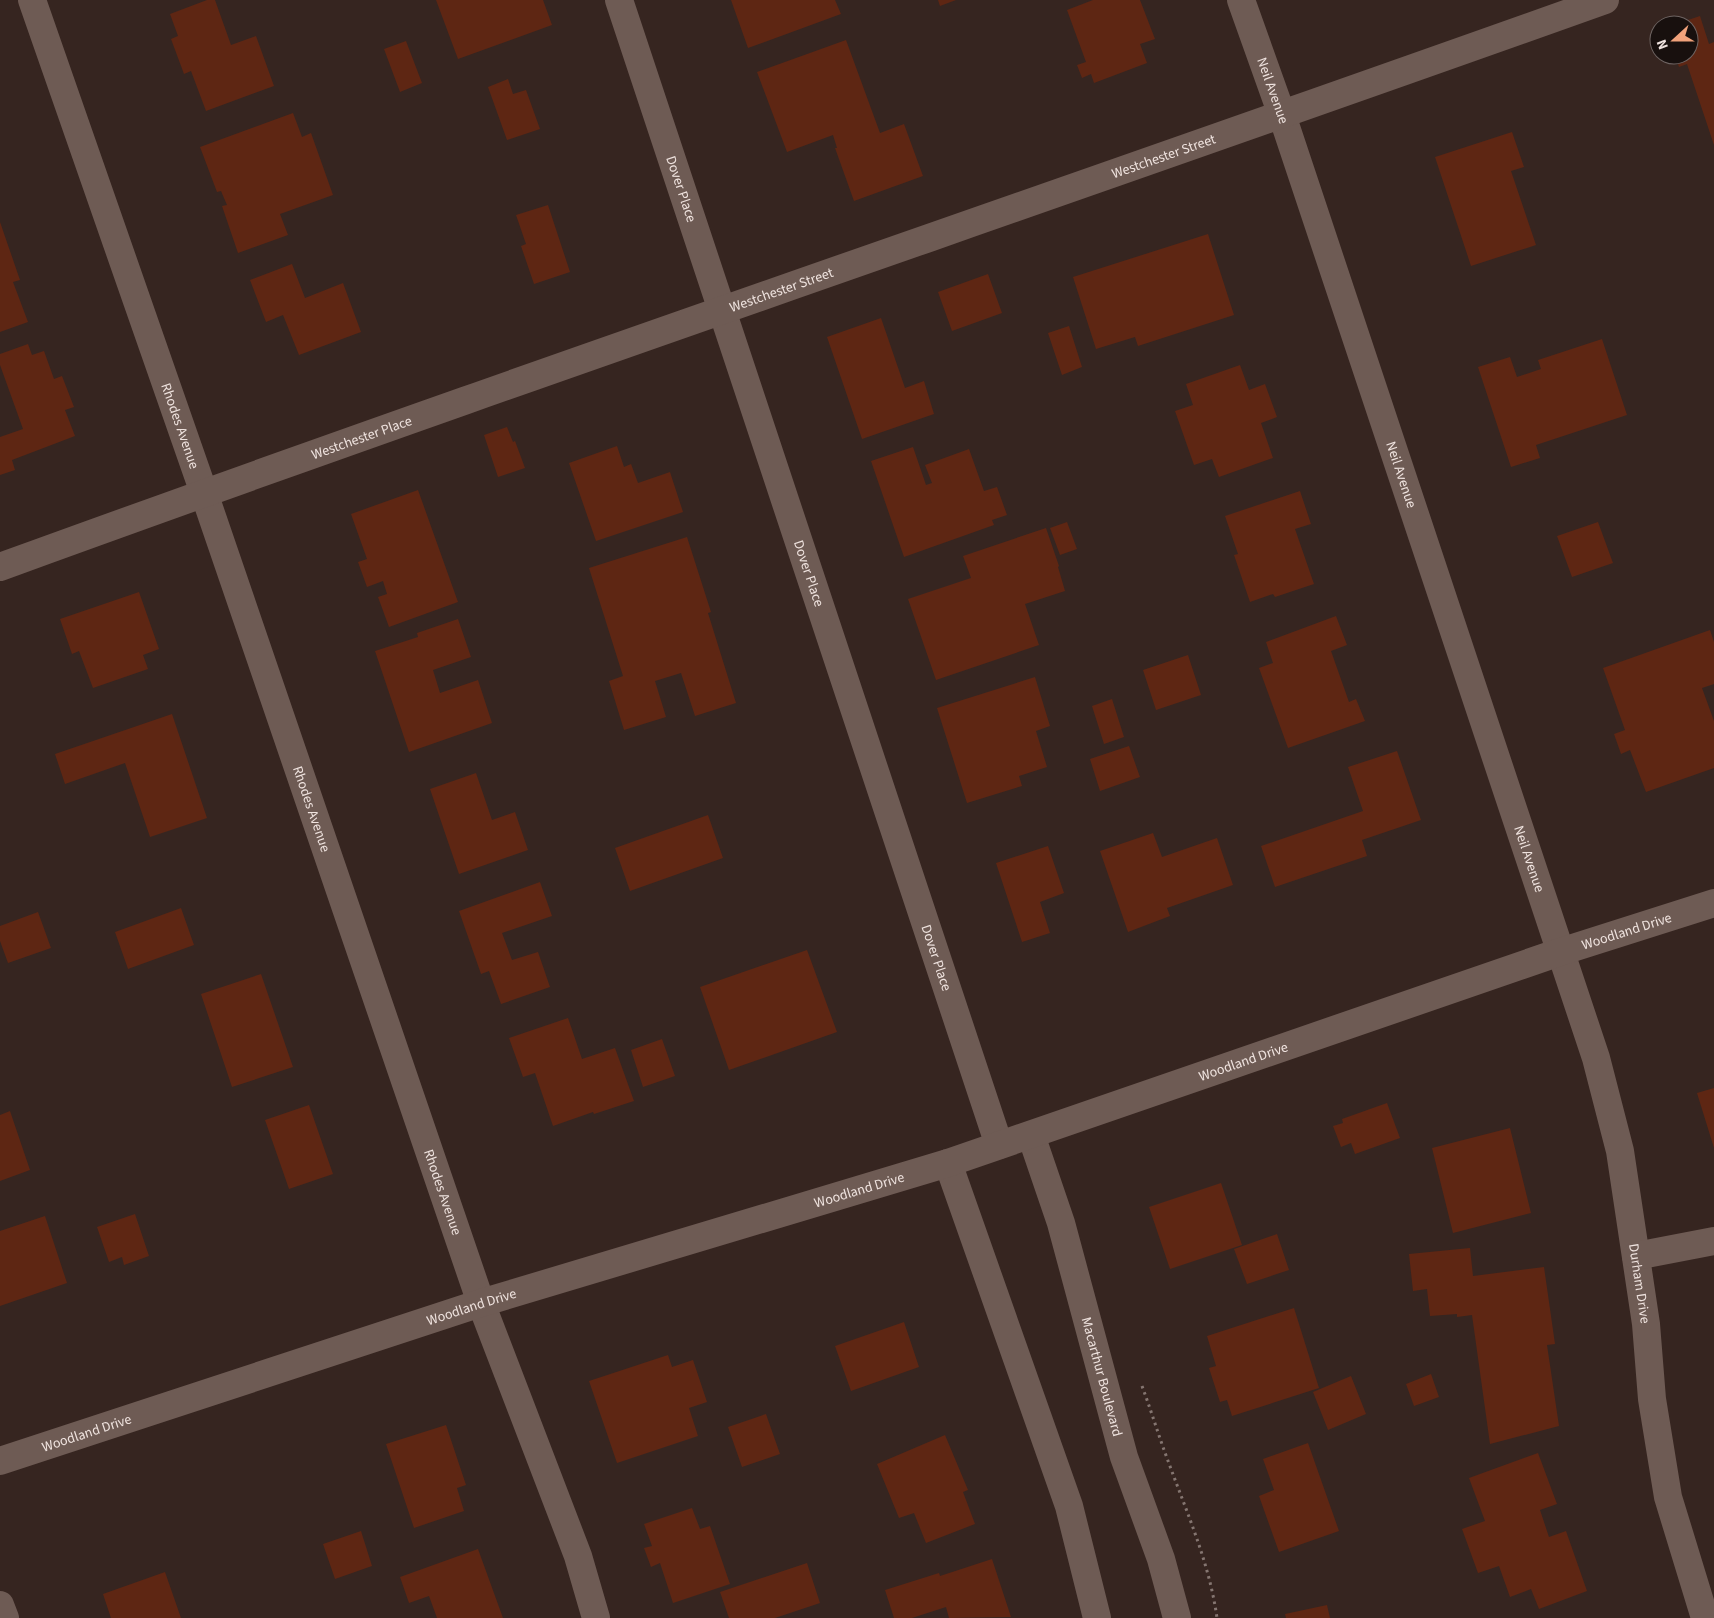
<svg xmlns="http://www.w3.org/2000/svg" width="1714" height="1618" viewBox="0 0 1714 1618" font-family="'Source Sans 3',sans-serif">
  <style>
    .building { fill: #5e2613 }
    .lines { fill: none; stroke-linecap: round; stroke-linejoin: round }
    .path { stroke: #857671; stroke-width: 3; stroke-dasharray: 2.5 4; stroke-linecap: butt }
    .minor { stroke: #6e5b54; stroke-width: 28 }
    .tertiary { stroke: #6e5b54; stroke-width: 28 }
    .secondary { stroke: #6e5b54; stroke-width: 28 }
    .labels { text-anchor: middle; stroke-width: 4; stroke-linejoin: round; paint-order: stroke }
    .street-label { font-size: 14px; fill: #efe3df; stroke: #18100e }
  </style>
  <rect width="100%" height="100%" fill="#362520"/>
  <path class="building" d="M207,0H215L231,45L256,36L274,86L206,111L191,71L184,74L171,39L178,36L170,14Z
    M436,0H543L552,25L458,59Z
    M731,0H835L841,14L748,48Z
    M938,0H956L940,6Z
    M1093,0H1140L1155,39L1140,44L1147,63L1094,83L1091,74L1082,78L1077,65L1086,62L1067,10Z
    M1700,16L1709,44L1714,42V145L1687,64L1679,67L1675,55H1689V25H1673Z
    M846,40L880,133L904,124L923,176L854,201L835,148H837L833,135L787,152L757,72Z
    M406,41L422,83L400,92L384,49Z
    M508,79L513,94L526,90L540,129L507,140L488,87Z
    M293,113L302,137L311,133L333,195L280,214L288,235L238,253L222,206L227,205L221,191L217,192L200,147Z
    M1512,132L1524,167L1511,171L1536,245L1471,266L1435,157Z
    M548,205L570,272L534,284L521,246L526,244L516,215Z
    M0,222L20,280L13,282L28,322L0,332Z
    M1208,234L1234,315L1138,346L1135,337L1096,349L1073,277Z
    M292,264L305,298L343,283L361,332L299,355L283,315L266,322L250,280Z
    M988,274L1002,313L952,331L938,292Z
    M881,318L905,388L924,381L934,414L862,439L827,337Z
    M1069,326L1082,367L1062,375L1048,333Z
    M1602,339L1627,415L1536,445L1540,458L1511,467L1478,367L1510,357L1517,377L1541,369L1538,360Z
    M28,344L32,355L44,351L54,379L62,376L74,407L65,410L75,436L12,460L15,470L0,475V437L23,429L0,365V354Z
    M1240,365L1249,390L1265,384L1277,417L1261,423L1273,458L1219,477L1212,459L1194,465L1175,411L1193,405L1186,384Z
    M507,427L513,442L515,441L525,468L498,477L484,435Z
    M617,446L624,467L631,464L638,483L670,472L683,512L596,541L569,463Z
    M913,447L926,485L932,483L925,465L969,449L984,491L997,487L1007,515L992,520L994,525L904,557L871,461Z
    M418,490L458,602L389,627L378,597L387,594L383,581L367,587L358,562L367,559L351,514Z
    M1300,491L1311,524L1295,529L1314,584L1275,597L1273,594L1250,602L1234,555L1238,554L1225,516Z
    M1067,522L1077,549L1060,555L1050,528Z
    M1598,522L1613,563L1572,577L1557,536Z
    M1046,528L1059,566L1058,567L1065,591L1025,604L1039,645L936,680L908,599L971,578L963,556Z
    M687,537L711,612L708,613L736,703L695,716L681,673L655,681L666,717L624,730L609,681L623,676L589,568Z
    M139,592L159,649L143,655L148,669L93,688L79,651L72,654L60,619Z
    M1336,616L1347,645L1331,651L1349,702L1356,699L1365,721L1288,748L1259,668L1273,663L1266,642Z
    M458,619L471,657L433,670L440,693L478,680L492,723L409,752L375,651L418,637L417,633Z
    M1710,630L1714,642V684L1702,688L1714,721V768L1646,792L1630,750L1621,754L1614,734L1625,730L1603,668Z
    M1188,655L1201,695L1156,710L1143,670Z
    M1035,677L1050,726L1036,731L1047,767L1019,776L1022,786L967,803L937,708Z
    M1112,699L1124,737L1104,744L1092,706Z
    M172,714L207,818L150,837L125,763L65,784L55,754Z
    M1129,746L1140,777L1100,791L1090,759Z
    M1397,751L1421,820L1362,840L1367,856L1275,887L1261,846L1363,811L1348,767Z
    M476,773L492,820L515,812L528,850L459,874L430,789Z
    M708,815L723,858L630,891L615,848Z
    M1153,833L1162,857L1217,838L1233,885L1167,908L1170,916L1128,932L1100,851Z
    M1048,846L1064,893L1040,902L1050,933L1022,942L996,863Z
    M540,882L552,916L502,933L512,960L538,952L550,987L501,1004L489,971L481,974L459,911Z
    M181,908L194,945L128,969L115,932Z
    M38,912L51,948L8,963L0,941V926Z
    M807,950L837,1032L729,1070L700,987Z
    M261,974L293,1067L232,1087L201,994Z
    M568,1018L582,1059L615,1048L634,1101L594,1114L593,1112L553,1126L535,1073L523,1077L509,1038Z
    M662,1039L675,1076L643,1087L631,1050Z
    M1714,1088V1148L1697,1093Z
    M1387,1103L1400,1138L1355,1154L1351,1143L1341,1147L1333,1126L1343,1123L1342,1119Z
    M309,1105L333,1174L289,1189L265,1120Z
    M10,1111L30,1170L0,1181V1115Z
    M1510,1128L1531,1213L1453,1233L1432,1148Z
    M1221,1183L1242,1245L1170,1269L1149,1207Z
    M135,1214L149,1256L124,1265L122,1257L109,1262L97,1227Z
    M45,1216L67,1283L0,1306V1231Z
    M1277,1234L1289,1270L1247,1284L1234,1249Z
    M1470,1248L1473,1276L1544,1267L1555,1344L1547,1345L1559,1426L1490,1444L1472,1315L1457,1317V1314L1430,1316L1427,1289L1413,1291L1409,1254Z
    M1294,1308L1319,1388L1232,1416L1227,1400L1220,1402L1209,1368L1216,1366L1207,1336Z
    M904,1322L919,1367L851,1391L835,1346Z
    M668,1355L672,1367L693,1360L707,1402L689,1408L698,1436L617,1463L589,1381Z
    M1431,1374L1439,1397L1414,1406L1406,1384Z
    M1351,1376L1366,1414L1328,1430L1313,1392Z
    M766,1414L780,1454L742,1467L728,1427Z
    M446,1425L466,1485L457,1488L464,1511L414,1528L386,1444Z
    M945,1435L968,1490L963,1492L975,1524L926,1543L914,1513L899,1518L877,1464Z
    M1308,1443L1339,1531L1279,1552L1259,1496L1274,1490L1263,1459Z
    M1538,1453L1557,1504L1540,1510L1549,1537L1566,1531L1587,1591L1539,1609L1531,1589L1510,1597L1499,1566L1478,1573L1462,1529L1485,1521L1469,1478Z
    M692,1508L700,1529L710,1526L730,1584L673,1603L660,1563L651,1567L644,1548L652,1546L644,1524Z
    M361,1531L372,1566L335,1579L323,1544Z
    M478,1549L503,1618H437L429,1596L409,1603L400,1577Z
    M992,1559L1011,1617L949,1618L946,1607L912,1618H894L885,1590L939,1573L940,1576Z
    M807,1563L820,1603L775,1618H729L720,1592Z
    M165,1572L181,1618H111L103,1594Z
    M1327,1605L1330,1618H1286L1285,1614Z"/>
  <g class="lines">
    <path class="path" d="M1142,1386C1151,1410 1158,1434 1167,1458C1186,1511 1209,1561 1217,1618"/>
    <g class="minor">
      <path id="s1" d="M32,0L204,493L481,1303L578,1556L596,1618"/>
      <path id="s2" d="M619,0L999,1145"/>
      <path id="s3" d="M1241,0L1282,115L1596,1058L1620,1151L1646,1324L1652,1399L1668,1497L1705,1618"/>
      <path id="s4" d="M0,567C533,373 1070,191 1605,0"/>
      <path d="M1636,1256L1714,1241"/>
      <path d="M0,1605L5,1618"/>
    </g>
    <g class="tertiary">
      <path id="s5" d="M1031,1135L1061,1223L1124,1457L1161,1559L1177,1618"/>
      <path d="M948,1163L1069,1506L1097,1618"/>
    </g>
    <path class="secondary" id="s6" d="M0,1461L481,1303L948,1163L1560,952L1714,903"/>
  </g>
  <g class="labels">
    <g class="street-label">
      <text dy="5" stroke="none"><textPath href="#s3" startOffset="96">Neil Avenue</textPath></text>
      <text dy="5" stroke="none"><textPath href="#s4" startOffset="1234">Westchester Street</textPath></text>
      <text dy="5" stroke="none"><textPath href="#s2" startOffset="199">Dover Place</textPath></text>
      <text dy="5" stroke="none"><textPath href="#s4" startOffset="829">Westchester Street</textPath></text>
      <text dy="5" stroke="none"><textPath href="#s1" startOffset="451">Rhodes Avenue</textPath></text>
      <text dy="5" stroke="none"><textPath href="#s4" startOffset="384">Westchester Place</textPath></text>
      <text dy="5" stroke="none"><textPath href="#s3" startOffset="501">Neil Avenue</textPath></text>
      <text dy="5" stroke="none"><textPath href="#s2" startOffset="604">Dover Place</textPath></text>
      <text dy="5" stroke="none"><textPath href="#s1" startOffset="856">Rhodes Avenue</textPath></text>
      <text dy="5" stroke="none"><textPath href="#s3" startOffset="906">Neil Avenue</textPath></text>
      <text dy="5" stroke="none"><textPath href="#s6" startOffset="1711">Woodland Drive</textPath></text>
      <text dy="5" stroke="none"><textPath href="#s2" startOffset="1009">Dover Place</textPath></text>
      <text dy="5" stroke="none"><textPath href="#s6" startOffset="1306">Woodland Drive</textPath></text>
      <text dy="5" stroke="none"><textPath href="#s6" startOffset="901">Woodland Drive</textPath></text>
      <text dy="5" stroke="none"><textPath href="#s1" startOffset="1261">Rhodes Avenue</textPath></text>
      <text dy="5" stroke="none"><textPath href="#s3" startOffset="1346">Durham Drive</textPath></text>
      <text dy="5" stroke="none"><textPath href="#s6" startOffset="496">Woodland Drive</textPath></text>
      <text dy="5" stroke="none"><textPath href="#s5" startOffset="252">Macarthur Boulevard</textPath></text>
      <text dy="5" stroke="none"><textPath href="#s6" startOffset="91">Woodland Drive</textPath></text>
    </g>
  </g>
  <g transform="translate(1674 40) rotate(249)"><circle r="24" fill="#18100e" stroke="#6e6462"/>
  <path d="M0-4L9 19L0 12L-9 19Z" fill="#f1a27b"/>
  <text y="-8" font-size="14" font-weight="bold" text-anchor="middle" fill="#efe3df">N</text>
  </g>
</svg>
